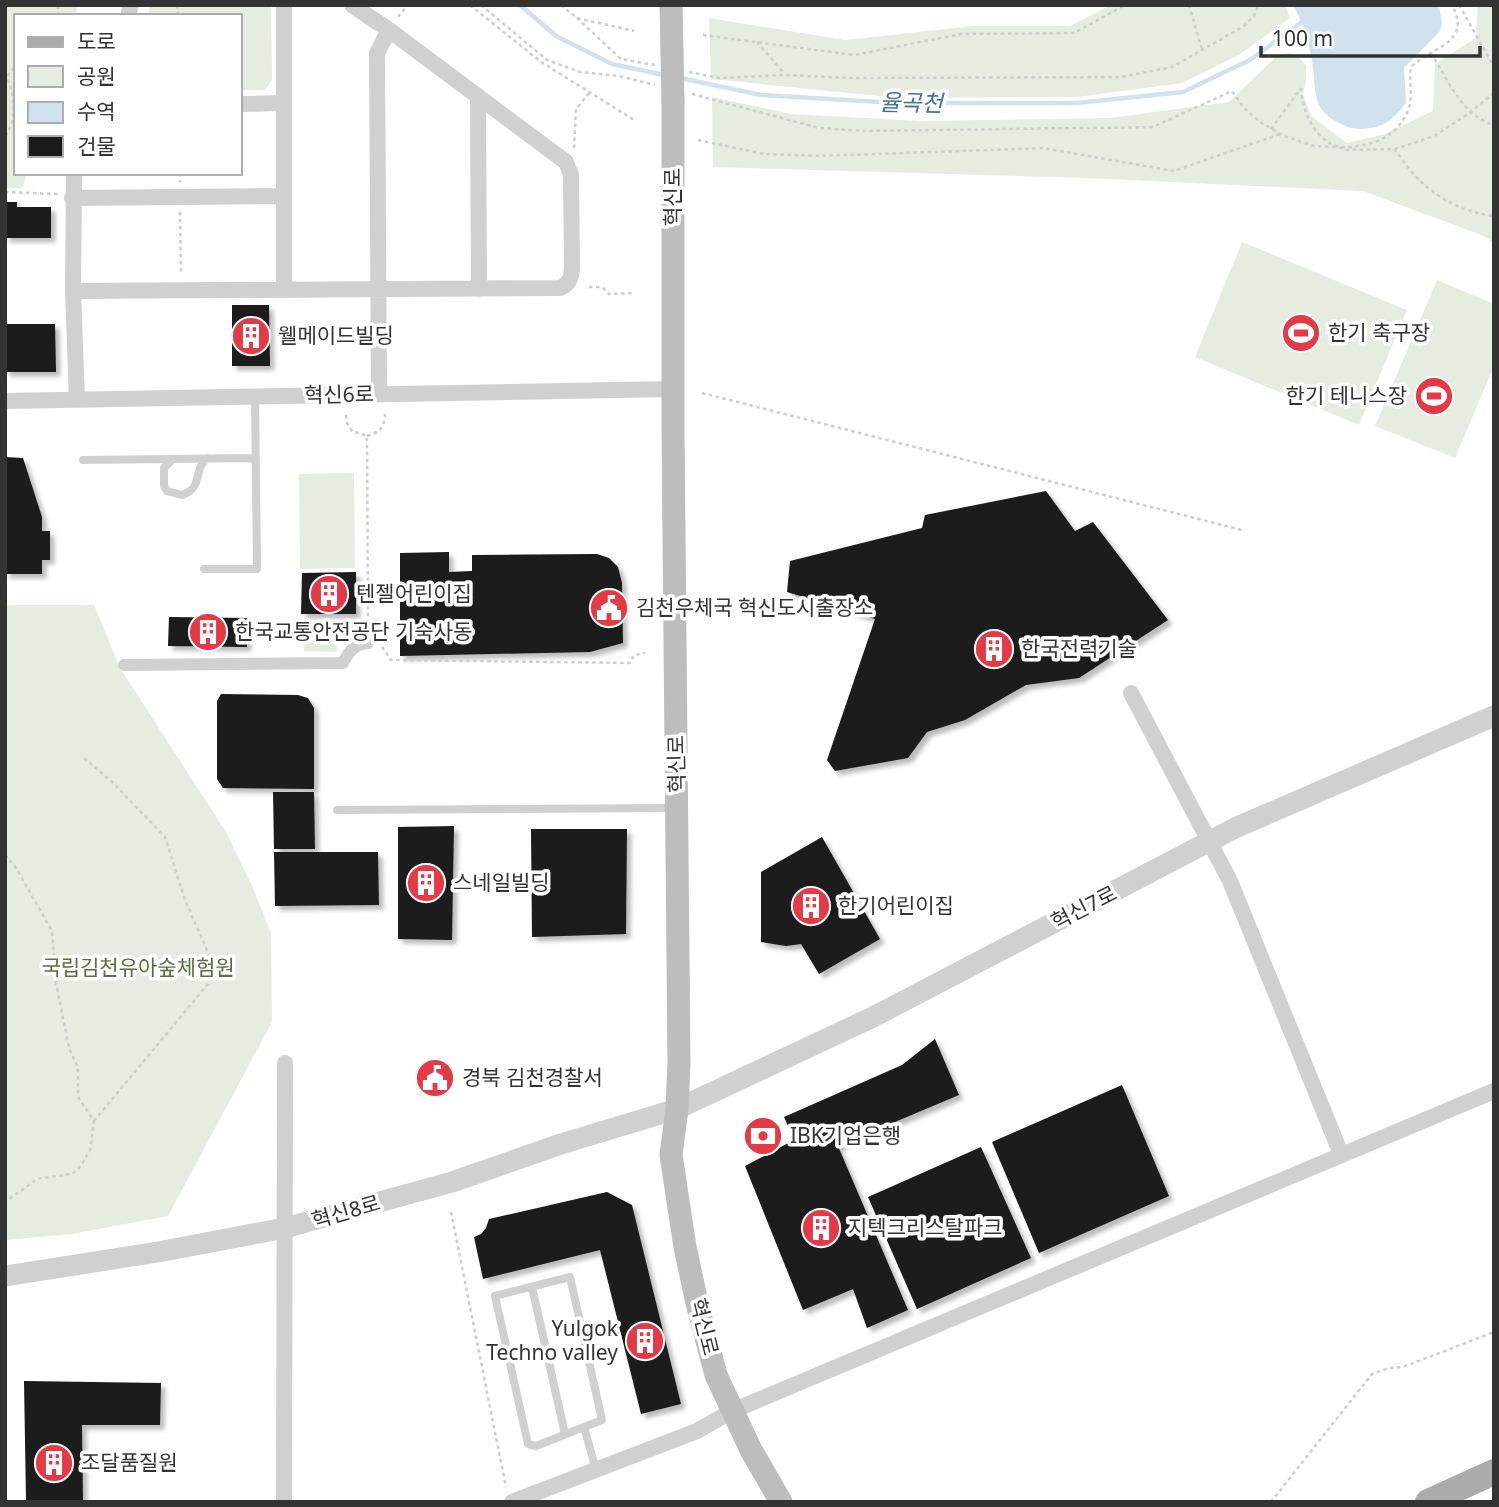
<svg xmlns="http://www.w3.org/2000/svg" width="1499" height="1507" viewBox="0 0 1499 1507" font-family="'Noto Sans','Noto Sans KR',sans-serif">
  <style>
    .green { fill: #e6ecdf }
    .water { fill: #cfe2ee }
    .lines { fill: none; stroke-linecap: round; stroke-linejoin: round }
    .stream { stroke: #cfe2ee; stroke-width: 4.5 }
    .building { fill: #1a1a1a; filter: url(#shadow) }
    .path { stroke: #cdcdcd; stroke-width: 2.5; stroke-dasharray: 3.5 3.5; stroke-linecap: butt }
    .service { stroke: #d0d0d0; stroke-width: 8 }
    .pedestrian { stroke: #d0d0d0; stroke-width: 12 }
    .minor { stroke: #d0d0d0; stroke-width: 16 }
    .tertiary { stroke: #d0d0d0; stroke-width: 21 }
    .secondary { stroke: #bdbdbd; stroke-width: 23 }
    .primary { stroke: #ababab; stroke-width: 26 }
    .secondary-bridge { stroke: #bdbdbd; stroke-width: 23 }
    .labels { text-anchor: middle; stroke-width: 7; stroke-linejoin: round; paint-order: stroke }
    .street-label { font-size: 21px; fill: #333; stroke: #fff }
    .poi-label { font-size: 21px; fill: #333; stroke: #fff; text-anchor: start }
    .park-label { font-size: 21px; fill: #56703f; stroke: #fff }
    .water-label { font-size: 23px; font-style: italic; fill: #3f7597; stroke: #fff }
  </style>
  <defs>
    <filter id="shadow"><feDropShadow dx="4.5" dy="4.5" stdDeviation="2" flood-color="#0004"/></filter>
  </defs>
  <rect width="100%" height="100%" fill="#fff"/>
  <path class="green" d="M5,5H78L75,16H16V173H27L22,188H5Z
    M151,5H271L272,80L265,90H240V16H147Z
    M1111,5H1285L1290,18L1239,55L1182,83L1077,97L899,98L711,79L709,18L845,40L973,26H1070Z
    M1478,5H1494V243L1484,236L1363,191L1087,178L713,167L712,97L791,114L920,121L1110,118L1229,102L1276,57L1289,53L1299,57L1306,66V81L1303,94L1311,116L1347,143L1385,134L1433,111L1435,64L1476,38Z
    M1242,242L1407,310L1359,425L1195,357Z
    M1437,280L1494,304V366L1455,458L1375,426Z
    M354,473L355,568L300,569L299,474Z
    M5,605H94L120,668L226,832L253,888L271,933L272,1022L168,1216L72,1234L5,1240Z
    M303,623H336L337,652L304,651Z"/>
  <path class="water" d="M1293,5H1439L1442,24L1440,31L1404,68L1406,103C1392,120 1386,127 1362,129C1352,129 1346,127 1337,122C1309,106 1317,87 1312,61C1309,42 1303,23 1293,5Z"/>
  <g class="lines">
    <path class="stream" d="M520,5L556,36L612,64L664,75
      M680,78L761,95L897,103H1077L1183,92L1250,60L1302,22"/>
  </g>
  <path class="building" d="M5,202H17V207H51V238H5Z
    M232,305H269L270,366H232Z
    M5,324H55L56,372H5Z
    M5,457L23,458L42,517V531H50V560H42V574H5Z
    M1046,491L1075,531L1093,522L1168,620L1079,678L1026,685L965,720L927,732L908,758L835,771L827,760L875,619L787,592L790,561L922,528L925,515Z
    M449,552V572L472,571V555L597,554L609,558L618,567L622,583L623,643L590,652L400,656V553Z
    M356,572V614H301L302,573Z
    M169,617L247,618V647L168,646Z
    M221,694L298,695L308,698L314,708V789L223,788L217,779V701Z
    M273,792H314L315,849H274Z
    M454,826L452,940L398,939V827Z
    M531,829H627L626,934L532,937Z
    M822,837L880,939L819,974L801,944L786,946L761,942V872Z
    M274,852H378L379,905L275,906Z
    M935,1039L959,1095L838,1146L908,1310L867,1328L853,1289L803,1310L745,1166L794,1140L784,1117L902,1065Z
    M1122,1085L1169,1196L1039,1253L992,1142Z
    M981,1147L1031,1258L917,1309L868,1197Z
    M607,1192L632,1205L681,1404L641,1414L600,1250L483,1279L474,1237L481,1234L486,1228L489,1219Z
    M24,1381L161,1383L160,1425H82L83,1500H26Z"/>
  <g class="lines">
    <path class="path" d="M177,5L178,16
      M470,5L541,62L636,121
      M481,5L547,60L580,72L619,76L655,85
      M561,5L577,18L634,31
      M1189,5L1202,50
      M1459,5L1494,67
      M58,16V5
      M398,17L408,5
      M577,18L621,59L655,65
      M703,35L854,55L961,34L1074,33L1125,5
      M757,42L784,73
      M1431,53C1448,80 1462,116 1494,125
      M689,72L719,78L785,75L851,78L1121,77L1172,67L1244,26L1254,16L1258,5
      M1301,88C1302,109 1313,138 1336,146C1347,149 1357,146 1368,144C1385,140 1398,130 1406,115C1415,99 1408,83 1411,67C1431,47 1473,43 1452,5
      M692,94L819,128L865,131L1153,127L1232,91L1243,107L1260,122L1284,136L1314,146L1338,147L1346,150L1394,149L1414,143L1436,135L1469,113L1494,93
      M1271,129L1301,88
      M5,136C19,117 14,96 7,76L16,66
      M698,140L764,154L819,156L1043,148L1174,171L1280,134
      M574,148L576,109L589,93
      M1394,149C1400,156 1405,164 1411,171C1432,196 1461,212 1494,216
      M180,173V182
      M5,192L59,194
      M180,212L181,275
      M589,287H602L609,294L635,293
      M702,393L1242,530
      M346,415L347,423L352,431L367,436L368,630
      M367,436C380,432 384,428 385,414
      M382,647L391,660L630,663L634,655L645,653
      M84,758L112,782L165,837L185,900L217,973L94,1121
      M5,855L16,868L52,931L56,983L69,1048L78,1068V1097L94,1121L90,1150L81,1166L72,1174L37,1179L5,1202
      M451,1212L506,1487
      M1271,1502L1372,1374L1389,1368L1403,1367L1494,1332"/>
    <path class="service" d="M173,459L164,468V486L167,491L182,495C204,487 192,472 207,458
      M83,460L255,458
      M204,569H257L255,396
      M337,810L674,808
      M532,1287L565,1434
      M584,1427L536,1446L528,1444L495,1296L570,1277L602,1420L584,1427L596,1470"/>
    <path class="pedestrian" d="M124,665L343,663C349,651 355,644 368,643"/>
    <path class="minor" d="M128,16L131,5
      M478,96L479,289
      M240,104L283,103
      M74,173L73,291L560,288C570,284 572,276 572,265L571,175L566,162L389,30L352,5
      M72,198L284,196
      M284,289V5
      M73,291L77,400
      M379,394L377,53L389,30
      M5,401L673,389
      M1131,693L1230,881L1341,1154
      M284,1502L285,1063
      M512,1502L697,1431L732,1411L1494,1091"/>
    <path class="tertiary" d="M5,1276L158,1252L285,1228L452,1182L561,1144L677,1109L873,1017L1235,828L1494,716"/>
    <path class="secondary" d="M671,5L672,52
      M673,101V430L679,1063L677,1109L671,1155L685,1247L697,1303L716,1375L751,1450L781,1502"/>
    <path class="primary" d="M1428,1502L1494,1472"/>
    <path class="secondary-bridge" d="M672,52L673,101"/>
  </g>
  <defs>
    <g id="stadium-disc" transform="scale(2.0125)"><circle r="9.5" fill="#e63946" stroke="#fff"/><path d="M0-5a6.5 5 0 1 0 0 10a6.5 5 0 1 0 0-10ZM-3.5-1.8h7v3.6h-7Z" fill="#fff"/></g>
    <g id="building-disc" transform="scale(2.0125)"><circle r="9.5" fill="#e63946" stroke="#fff"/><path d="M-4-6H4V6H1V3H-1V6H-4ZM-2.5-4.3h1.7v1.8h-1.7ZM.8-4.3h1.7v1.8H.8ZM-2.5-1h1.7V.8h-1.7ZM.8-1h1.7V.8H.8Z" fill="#fff"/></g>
    <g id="civic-disc" transform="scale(2.0125)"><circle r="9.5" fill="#e63946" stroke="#fff"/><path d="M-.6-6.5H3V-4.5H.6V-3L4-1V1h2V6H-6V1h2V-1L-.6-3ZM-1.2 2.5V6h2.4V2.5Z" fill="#fff"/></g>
    <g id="bank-disc" transform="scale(2.0125)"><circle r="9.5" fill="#e63946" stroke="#fff"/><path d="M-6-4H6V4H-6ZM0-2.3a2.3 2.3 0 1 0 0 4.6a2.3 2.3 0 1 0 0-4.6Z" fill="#fff"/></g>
  </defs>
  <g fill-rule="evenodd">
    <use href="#stadium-disc" x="1301" y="333"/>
    <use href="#building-disc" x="251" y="336"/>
    <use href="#stadium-disc" x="1434" y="396"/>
    <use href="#building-disc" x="329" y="594"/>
    <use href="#civic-disc" x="609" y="608"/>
    <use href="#building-disc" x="208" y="632"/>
    <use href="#building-disc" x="994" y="649"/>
    <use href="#building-disc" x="426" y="883"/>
    <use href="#building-disc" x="811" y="906"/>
    <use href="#civic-disc" x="435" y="1078"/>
    <use href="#bank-disc" x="763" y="1136"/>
    <use href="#building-disc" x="821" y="1228"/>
    <use href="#building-disc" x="645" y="1341"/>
    <use href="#building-disc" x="54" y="1463"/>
  </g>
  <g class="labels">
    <g class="street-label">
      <text transform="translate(673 197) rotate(-90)" y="7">혁신로</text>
      <text transform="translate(339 395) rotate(-1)" y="7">혁신6로</text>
      <text transform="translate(677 764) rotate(-91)" y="7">혁신로</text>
      <text transform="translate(1084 908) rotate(-27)" y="7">혁신7로</text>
      <text transform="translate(346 1212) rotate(-16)" y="7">혁신8로</text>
      <text transform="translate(704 1327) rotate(76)" y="7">혁신로</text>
    </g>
    <g class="poi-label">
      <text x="1328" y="340">한기 축구장</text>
      <text x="278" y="343">웰메이드빌딩</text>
      <text x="1407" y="403" text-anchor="end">한기 테니스장</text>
      <text x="356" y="601">텐젤어린이집</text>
      <text x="636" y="615">김천우체국 혁신도시출장소</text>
      <text x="235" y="639">한국교통안전공단 기숙사동</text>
      <text x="1021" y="656">한국전력기술</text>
      <text x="453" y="890">스네일빌딩</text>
      <text x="838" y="913">한기어린이집</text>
      <text x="462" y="1085">경북 김천경찰서</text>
      <text x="790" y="1143">IBK기업은행</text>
      <text x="848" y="1235">지텍크리스탈파크</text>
      <text x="618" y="1336" text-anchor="end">Yulgok<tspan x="618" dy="24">Techno valley</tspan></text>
      <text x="81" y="1470">조달품질원</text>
    </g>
    <g class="park-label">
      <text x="138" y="975">국립김천유아숲체험원</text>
    </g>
    <g class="water-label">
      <text transform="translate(911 103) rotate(1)" y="8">율곡천</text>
    </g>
  </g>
  <rect width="1499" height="1507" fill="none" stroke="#333333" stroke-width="14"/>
  <rect x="14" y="14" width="228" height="161" fill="#ffffff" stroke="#adadad" stroke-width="2"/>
  <rect x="28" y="37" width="35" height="10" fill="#ababab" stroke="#adadad" stroke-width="2"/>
  <text x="77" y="49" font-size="21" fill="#333333">도로</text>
  <rect x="28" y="66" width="35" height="21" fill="#e6ecdf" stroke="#adadad" stroke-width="2"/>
  <text x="77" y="84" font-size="21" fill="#333333">공원</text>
  <rect x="28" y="102" width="35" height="21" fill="#cfe2ee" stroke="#adadad" stroke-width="2"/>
  <text x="77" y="119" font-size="21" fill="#333333">수역</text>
  <rect x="28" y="136" width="35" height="21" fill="#1a1a1a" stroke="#adadad" stroke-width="2"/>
  <text x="77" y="154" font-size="21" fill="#333333">건물</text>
  <path d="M1261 46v10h219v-10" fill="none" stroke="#333333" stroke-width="3.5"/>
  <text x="1272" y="46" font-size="21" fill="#333333" stroke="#ffffff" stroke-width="5" paint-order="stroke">100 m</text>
</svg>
